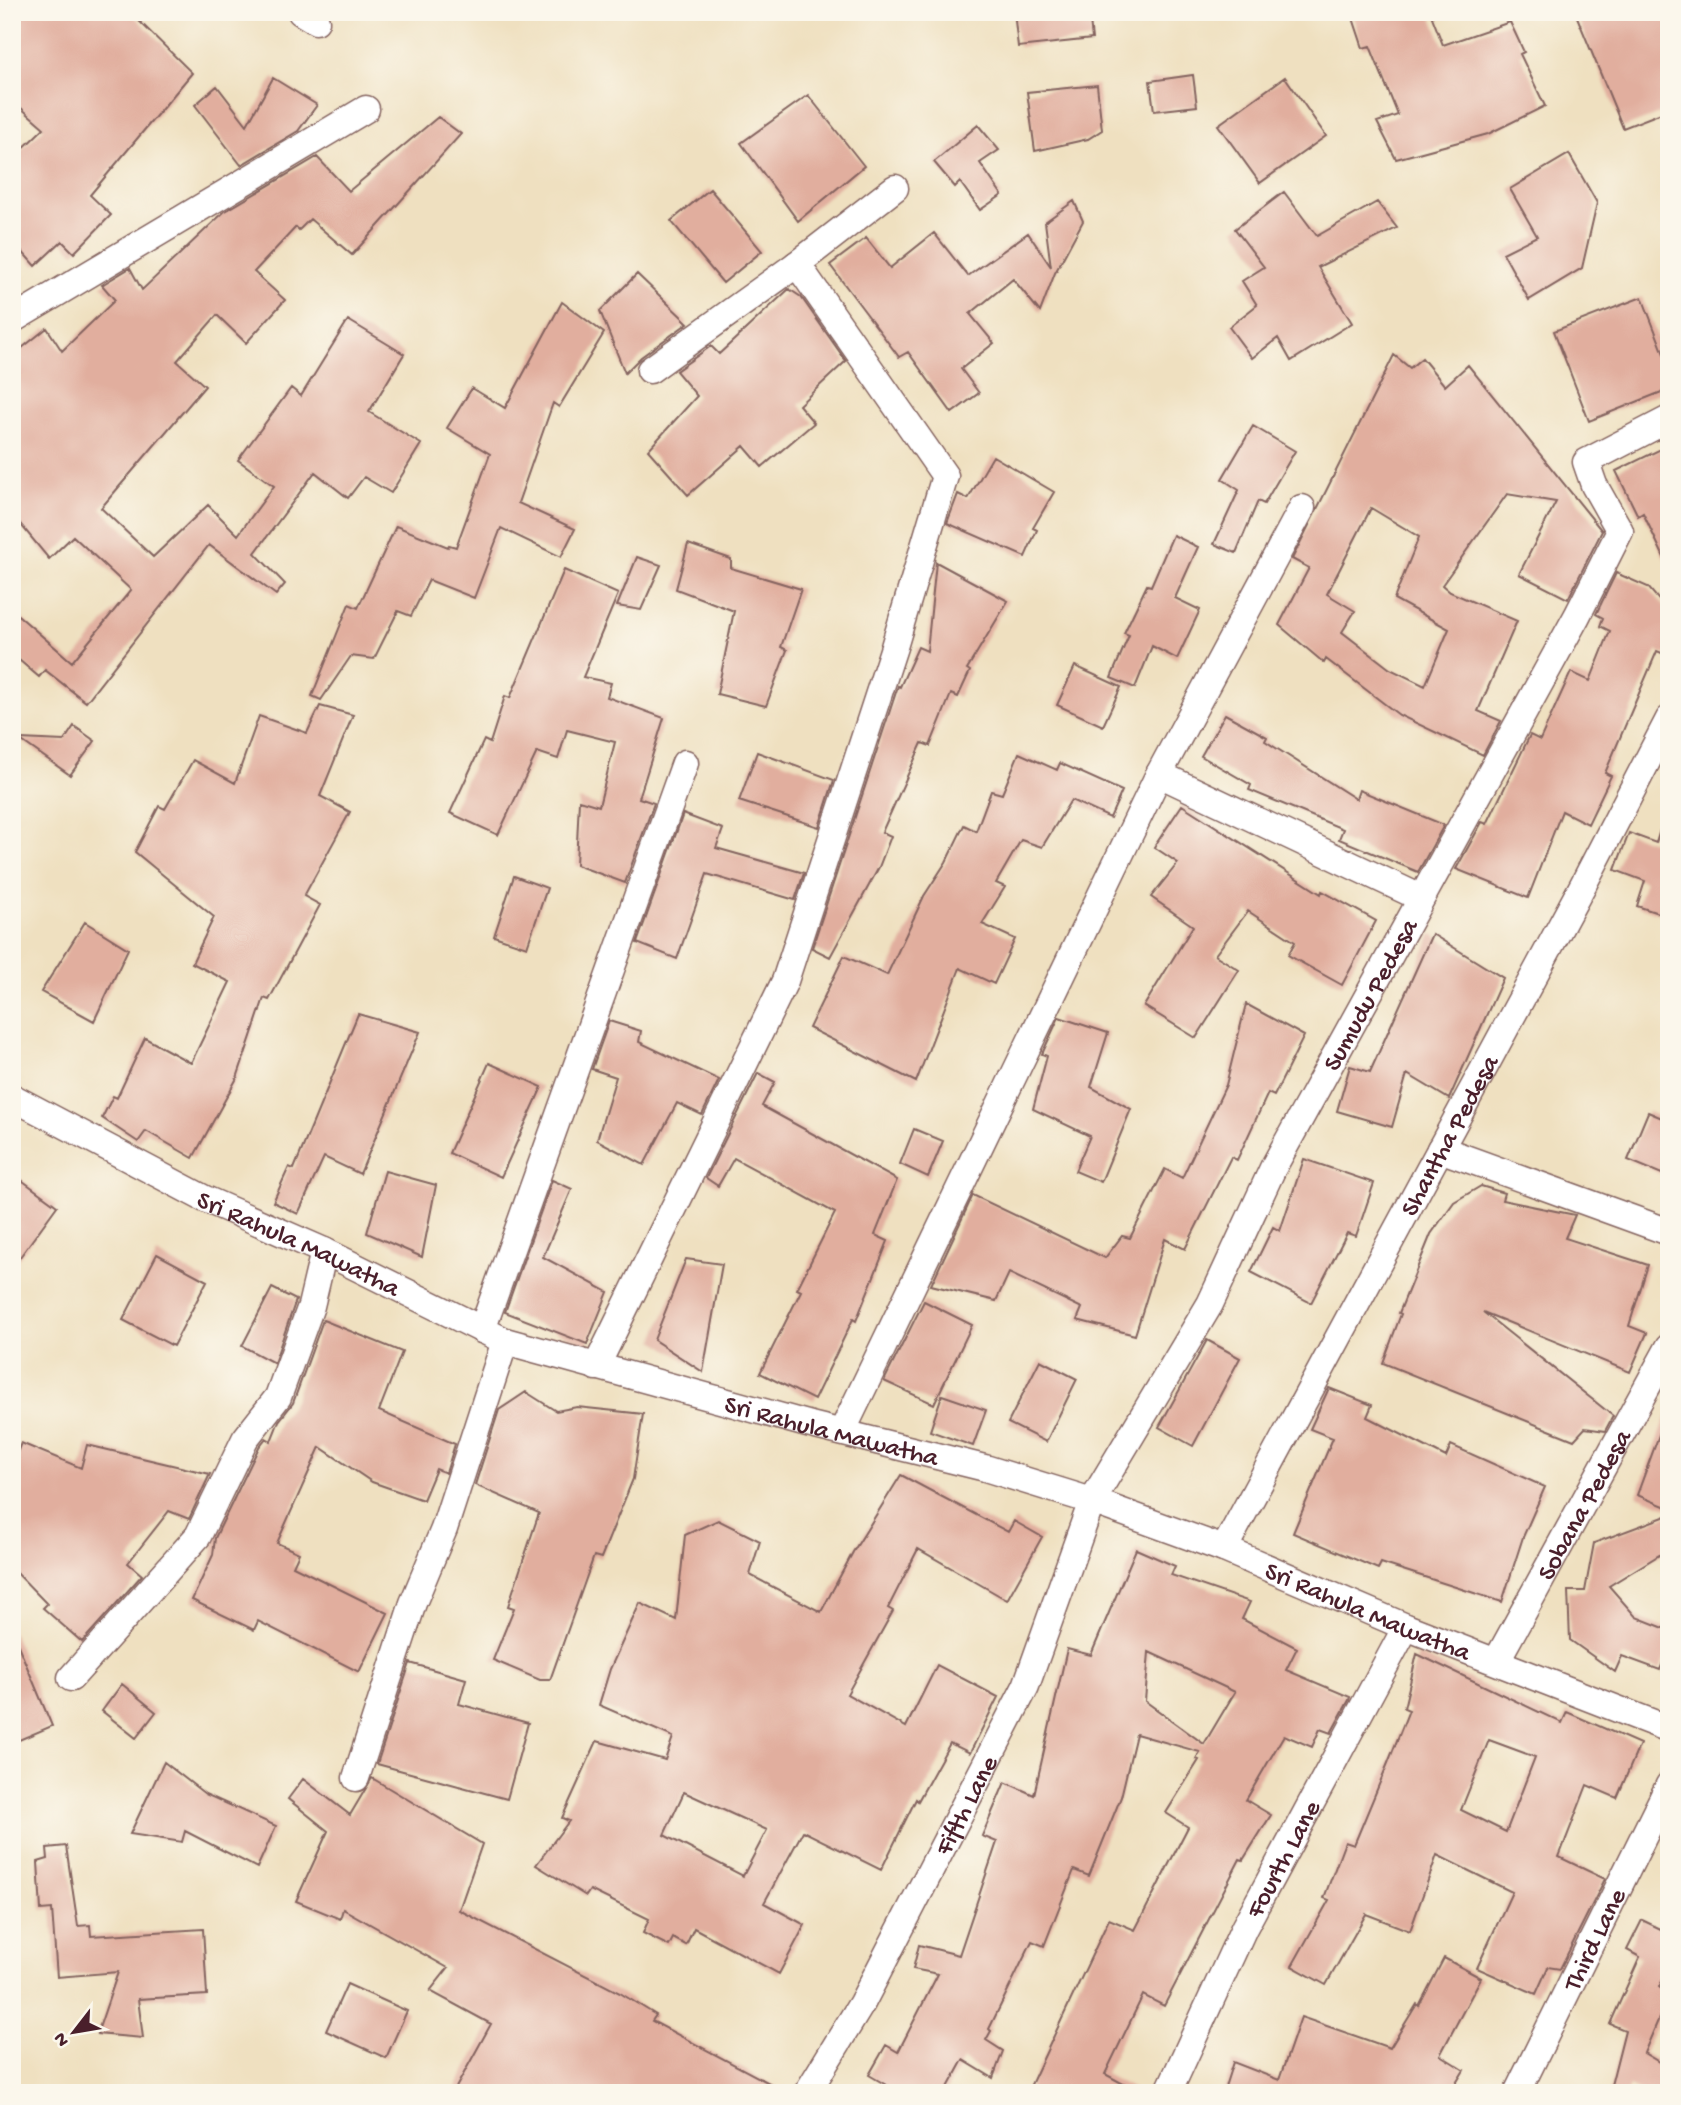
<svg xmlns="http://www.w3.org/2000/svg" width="1681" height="2105" viewBox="0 0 1681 2105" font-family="'Gochi Hand',sans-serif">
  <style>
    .building { fill: #e1ae9e; fill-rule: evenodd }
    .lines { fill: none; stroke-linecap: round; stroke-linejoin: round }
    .minor-casing { stroke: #84635f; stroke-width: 29 }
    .minor { stroke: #fff; stroke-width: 26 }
    .labels { text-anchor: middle; stroke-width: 5; stroke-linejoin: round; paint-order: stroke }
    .street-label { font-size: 26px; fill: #4a1f2b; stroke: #fbf7ec }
  </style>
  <rect width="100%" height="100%" fill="#fbf7ec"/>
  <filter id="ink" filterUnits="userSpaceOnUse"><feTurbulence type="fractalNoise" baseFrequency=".0143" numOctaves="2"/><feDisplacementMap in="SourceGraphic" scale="14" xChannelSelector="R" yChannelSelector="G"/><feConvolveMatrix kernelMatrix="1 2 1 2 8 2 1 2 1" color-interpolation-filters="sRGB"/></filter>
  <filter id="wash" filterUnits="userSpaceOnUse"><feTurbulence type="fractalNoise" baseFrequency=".00686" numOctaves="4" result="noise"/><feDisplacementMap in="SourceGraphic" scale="28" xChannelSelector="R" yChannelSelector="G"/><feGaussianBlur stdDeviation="1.57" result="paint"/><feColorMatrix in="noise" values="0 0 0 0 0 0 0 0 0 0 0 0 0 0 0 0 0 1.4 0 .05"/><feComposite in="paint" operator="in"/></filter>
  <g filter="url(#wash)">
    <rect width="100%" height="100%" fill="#efe0c0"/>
    <g id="blocks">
      <path class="building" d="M12,12H130L192,73L90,195L111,215L74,253L62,241L35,266L12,240V159L44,128L12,100Z
        M1014,12H1089L1092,39L1018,47Z
        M1351,12H1430L1443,45L1510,22L1524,52L1520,54L1545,106L1488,134L1396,159L1377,122L1398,115L1370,46L1363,48Z
        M1575,12H1669V110L1623,128Z
        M1193,75L1197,106L1154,111L1150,81Z
        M1285,77L1326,136L1260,183L1218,125Z
        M273,78L317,105L298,131L241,165L195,105L217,86L247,125Z
        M1097,85L1102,130L1088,139L1035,151L1027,92Z
        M808,95L864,166L798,221L741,143Z
        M438,117L461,134L352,255L310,219L299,230L296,227L254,272L285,300L246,343L217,315L177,361L205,386L101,508L153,557L208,505L238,535L274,486L238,460L291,388L301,396L348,320L404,354L369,412L421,444L391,493L364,477L348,498L315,472L255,553L285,584L276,595L209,545L86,702L45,670L39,677L12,654V610L72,662L131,590L73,536L49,559L12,514V356L47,328L62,351L115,300L102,285L105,283L130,268L142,290L224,212L317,157L349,191Z
        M978,125L999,150L980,163L1002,195L980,210L960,182L955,187L934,162Z
        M1569,154L1597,203L1582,268L1529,300L1503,253L1537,236L1510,189Z
        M710,189L762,251L723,283L671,221Z
        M1284,192L1317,236L1377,202L1397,228L1318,267L1352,323L1291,361L1278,338L1252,358L1229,327L1257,305L1242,281L1264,267L1235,229Z
        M1074,201L1083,221L1055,273L1040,312L1013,279L970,314L994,343L961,369L979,393L952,413L908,352L899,357L830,265L866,238L890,268L934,233L968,276L1028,233L1051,267L1045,222Z
        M637,274L688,323L641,357L625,373L600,311Z
        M789,289L801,297L846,361L799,405L814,423L762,467L744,446L688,495L648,450L697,396L676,371L711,346L719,354Z
        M1642,297L1669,367V389L1589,421L1554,331Z
        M562,302L604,333L559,407L553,403L518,503L575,529L561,557L501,528L474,598L429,580L411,616L398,611L374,659L351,656L321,700L312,696L349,604L358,608L396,526L448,547L449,545L456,547L490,454L447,428L472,388L505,408Z
        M1394,355L1410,368L1422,358L1445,386L1468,365L1602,531L1568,599L1519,574L1556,502L1507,494L1442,585L1450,592L1517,621L1478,711L1501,721L1483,755L1399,715L1326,659L1324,663L1279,625L1309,568L1292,559ZM1371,508L1419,537L1394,599L1449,629L1425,686L1390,669L1342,632L1355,611L1327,594Z
        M1253,426L1295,451L1264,504L1258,501L1236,553L1214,544L1239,490L1222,479Z
        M1669,445V568L1643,513L1638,516L1616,471Z
        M993,456L1054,492L1033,528L1037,530L1025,557L947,523L958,494L968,499Z
        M1173,535L1198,547L1175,598L1200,610L1177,659L1152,646L1135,688L1111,678L1129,635L1124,633L1147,585L1151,586Z
        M688,544L731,559V568L801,589L781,647L787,650L766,706L717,694L734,611L676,589Z
        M637,557L661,565L641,610L617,606Z
        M936,562L1008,601L967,669L970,671L958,697L951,694L930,746L922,743L882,832L891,836L879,867L830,957L812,948L898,686L900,687L918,647L927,651Z
        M564,570L618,594L583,677L611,683L607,697L664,718L639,798L654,803L625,883L576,865L579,800L599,806L615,742L567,730L558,759L537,752L498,835L450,813L484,740L490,743L505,696L510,698Z
        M1616,573L1648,587L1669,612V656L1657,651L1605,773L1611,776L1588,824L1562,811L1528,898L1456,869L1482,822L1487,824L1530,735L1540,740L1571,672L1590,681L1610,631L1600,626L1603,618L1596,614Z
        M1075,666L1121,687L1103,726L1057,705Z
        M320,706L353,715L320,796L350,812L304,896L320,905L269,1000L264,998L237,1078L193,1158L146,1131L138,1142L102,1118L113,1096L117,1098L145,1038L191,1063L230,982L192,963L214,917L135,852L159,806L165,809L193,760L235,783L259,716L307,733Z
        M1225,714L1267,737L1265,741L1356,799L1359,790L1444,825L1418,872L1339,839L1343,829L1249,790L1251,785L1201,756Z
        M74,726L95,741L70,775L19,739L64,741Z
        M757,752L834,780L819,827L739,801Z
        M1019,753L1057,770L1060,763L1122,791L1110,818L1071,800L1042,847L1021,840L996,883L1005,887L982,924L1015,939L994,984L960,968L916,1082L809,1028L844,956L887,975L924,896L946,862L964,825L976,831L991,791L1002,794Z
        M1182,805L1321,894L1322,891L1376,921L1342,985L1288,955L1295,942L1248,911L1215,955L1239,970L1196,1038L1144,1006L1193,926L1151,897L1178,863L1154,847Z
        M683,814L723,829L716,848L804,873L795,900L707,874L677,959L637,943Z
        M1662,823L1669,824V892L1661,914L1637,906L1645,881L1615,870L1629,833L1656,843Z
        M514,876L547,888L527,947L494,936Z
        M85,922L128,949L94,1021L41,992Z
        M1432,934L1503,978L1449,1099L1407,1074L1392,1127L1337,1111L1350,1066L1370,1072Z
        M1246,1004L1304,1036L1274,1096L1268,1093L1237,1160L1231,1157L1185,1249L1165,1239L1135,1335L1077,1320L1082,1308L1009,1273L996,1301L931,1285L973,1195L1105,1258L1122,1236L1130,1238L1165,1169L1182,1178L1226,1085Z
        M358,1014L420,1032L360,1174L324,1157L298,1214L273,1202L289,1167L294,1169Z
        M1059,1017L1108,1033L1091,1087L1131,1109L1101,1182L1075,1171L1090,1136L1033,1109L1047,1056L1042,1054Z
        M609,1021L641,1031L639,1042L719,1080L702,1115L677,1103L644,1165L597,1140L616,1077L592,1069Z
        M489,1063L542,1087L501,1177L449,1153Z
        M758,1073L775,1082L762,1106L897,1180L875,1235L888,1241L856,1321L853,1319L814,1400L760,1373L801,1291L797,1289L835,1213L734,1158L718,1186L706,1178Z
        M1648,1112L1669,1121V1177L1628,1160Z
        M914,1129L943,1141L928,1177L900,1164Z
        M1304,1159L1374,1183L1356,1236L1347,1233L1311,1303L1251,1272L1273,1227L1280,1231Z
        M385,1171L436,1185L422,1257L367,1233Z
        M12,1173L57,1206L12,1268Z
        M552,1180L572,1189L543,1257L608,1292L587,1344L505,1312Z
        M1481,1186L1504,1193L1502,1200L1575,1215L1565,1238L1648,1265L1629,1326L1647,1333L1630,1372L1483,1312L1613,1416L1605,1431L1585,1428L1574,1440L1383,1363L1401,1314L1399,1313L1431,1234L1454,1202Z
        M157,1254L207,1281L173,1346L123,1320Z
        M686,1259L722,1264L703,1372L654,1340Z
        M272,1288L296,1300L274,1363L242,1346Z
        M924,1301L972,1325L934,1404L884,1381Z
        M323,1320L402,1352L379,1411L455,1444L446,1473L436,1469L423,1500L372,1482L320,1447L277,1543L299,1553L293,1566L388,1613L359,1672L258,1621L254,1630L192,1600L213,1555L215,1538L259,1447L266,1438L271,1441L279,1421L293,1403Z
        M1207,1340L1240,1358L1193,1446L1159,1427Z
        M1040,1360L1077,1379L1046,1442L1008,1423Z
        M1329,1388L1372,1405L1367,1417L1446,1457L1451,1445L1545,1487L1523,1537L1502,1602L1381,1563L1378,1569L1293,1533L1333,1438L1310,1429Z
        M526,1392L556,1411L577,1407L643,1414L633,1479L601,1558L594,1556L550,1680H540L493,1660L514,1608L508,1606L539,1513L475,1485L499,1410Z
        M942,1395L986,1410L973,1446L930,1431Z
        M1666,1416L1669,1417V1508L1637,1495Z
        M21,1443L81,1468L87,1445L210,1474L189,1519L169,1511L128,1563L142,1575L82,1642L43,1608L47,1604L12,1568V1464Z
        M901,1475L1008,1532L1014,1521L1042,1537L1007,1600L918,1549L888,1608L893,1611L847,1694L906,1727L937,1665L998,1697L970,1753L950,1743L918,1801L916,1799L881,1870L803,1831L764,1903L805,1925L779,1974L694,1928L686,1945L673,1938L669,1946L643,1933L649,1919L590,1890L586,1896L536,1865L569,1821L562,1818L597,1741L665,1760L673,1737L599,1705L610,1669L640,1603L676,1620L685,1535L718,1520L760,1541L750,1575L821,1612L853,1552ZM684,1792L767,1830L743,1876L664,1835Z
        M1669,1515V1549L1609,1586L1636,1617L1669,1630V1647L1660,1670L1622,1656L1615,1672L1570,1640L1568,1591H1585L1594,1543Z
        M1136,1549L1175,1566L1171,1575L1250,1602L1242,1619L1297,1648L1286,1670L1350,1697L1349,1700L1331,1733L1320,1729L1312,1747L1284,1735L1246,1800L1271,1815L1243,1860L1240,1859L1164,2006L1143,1995L1105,2074L1140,2093H1027L1109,1919L1135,1930L1188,1827L1166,1813L1199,1760L1196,1759L1200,1752L1136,1734L1121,1797L1089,1876L1074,1870L1044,1946L1032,1941L989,2029L991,2031L986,2040L1003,2051L993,2078L963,2060L945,2093H900L869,2075L886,2045L898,2052L938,1974L913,1969L919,1945L959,1955L997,1842L982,1836L1005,1782L1034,1795L1067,1649L1091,1655ZM1149,1652L1235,1692L1204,1744L1145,1701Z
        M12,1631L52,1726L12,1743Z
        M1417,1654L1562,1723L1567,1712L1640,1744L1617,1798L1587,1785L1559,1857L1605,1879L1560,1969L1548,1967L1536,1994L1477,1968L1512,1892L1437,1855L1410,1931L1366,1914L1326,1985L1292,1966L1329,1900L1324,1898L1345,1842L1354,1845L1388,1763L1409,1710L1404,1708ZM1489,1740L1535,1757L1506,1832L1461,1810Z
        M410,1663L466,1679L459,1704L528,1723L507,1799L377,1764Z
        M122,1684L156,1712L136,1738L102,1711Z
        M164,1762L205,1794L276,1826L257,1868L185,1831L182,1842L130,1834Z
        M372,1778L482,1844L459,1910L620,1993L656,2015L652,2021L788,2093H453L491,2024L430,1991L448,1968L343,1909L340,1919L296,1901L328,1831L288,1799L303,1779L350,1815Z
        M66,1846L78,1926L90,1925L91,1936L203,1929L207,1995L138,1999L143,2038L97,2034L118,1972L57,1977L52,1909L41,1910L38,1862L48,1859L47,1848Z
        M1642,1920L1669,1933V1968L1659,1987L1669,1995L1644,2053L1669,2068V2093H1642L1629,2086L1627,2093H1609L1625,2030L1610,2024L1640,1957L1627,1950Z
        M1444,1958L1481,1978L1440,2055L1464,2070L1450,2093H1223L1233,2062L1279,2080L1301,2017L1390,2048L1417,2004L1419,2006Z
        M347,1984L407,2011L386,2058L326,2031Z"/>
    </g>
  </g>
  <g filter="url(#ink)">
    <use href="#blocks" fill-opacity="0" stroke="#84635f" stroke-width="2"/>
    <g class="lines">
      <g class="minor-casing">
        <g id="minor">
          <path d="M301,12L316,21"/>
          <path d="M12,320L366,109"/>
          <path d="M650,370L797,264L895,188"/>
          <path d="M1159,774L1421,898"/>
          <path id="s1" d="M12,1097L205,1199L324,1251L505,1341L811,1425L985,1468L1092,1501L1224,1549L1406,1627L1669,1729"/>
          <path d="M1440,1149L1669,1232"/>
          <path d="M482,1330L685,763"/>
          <path d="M596,1367L785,981L894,647L945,476L797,264"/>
          <path d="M842,1432L1159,774L1302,508"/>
          <path id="s2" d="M1224,1549L1583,885L1669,719"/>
          <path id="s3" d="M1497,1660L1669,1347"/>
          <path d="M71,1678L198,1536L245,1439L278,1397L311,1306L324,1251"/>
          <path d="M356,1778L413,1603L444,1529L505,1341"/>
          <path id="s4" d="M807,2093L862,2003L1026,1686L1092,1501L1210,1304L1273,1168L1577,616L1620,531L1594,485L1586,462L1669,419"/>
          <path id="s5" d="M1168,2093L1244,1928L1406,1627"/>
          <path id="s6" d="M1517,2093L1669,1785"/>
        </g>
      </g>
      <use href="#minor" class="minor"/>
    </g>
  </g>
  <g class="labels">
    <g class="street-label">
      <text dy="9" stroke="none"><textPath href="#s4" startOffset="1237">Sumudu Pedesa</textPath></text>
      <text dy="9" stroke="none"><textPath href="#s2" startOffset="471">Shantha Pedesa</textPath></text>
      <text dy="9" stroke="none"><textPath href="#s1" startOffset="322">Sri Rahula Mawatha</textPath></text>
      <text dy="9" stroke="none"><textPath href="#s1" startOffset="889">Sri Rahula Mawatha</textPath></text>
      <text dy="9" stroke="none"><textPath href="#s3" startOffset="178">Sobana Pedesa</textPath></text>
      <text dy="9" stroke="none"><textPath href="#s1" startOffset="1456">Sri Rahula Mawatha</textPath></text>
      <text dy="9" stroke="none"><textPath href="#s4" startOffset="329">Fifth Lane</textPath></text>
      <text dy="9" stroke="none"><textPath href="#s5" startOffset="261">Fourth Lane</textPath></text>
      <text dy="9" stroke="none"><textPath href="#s6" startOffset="172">Third Lane</textPath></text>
    </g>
  </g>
  <rect width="1681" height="2105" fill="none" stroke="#fbf7ec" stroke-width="42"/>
  <g transform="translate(74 2032) rotate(239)" stroke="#fbf7ec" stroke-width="5" paint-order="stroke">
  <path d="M0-5L12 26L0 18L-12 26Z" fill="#4a1f2b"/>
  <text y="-10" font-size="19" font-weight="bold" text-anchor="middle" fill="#4a1f2b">N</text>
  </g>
</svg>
